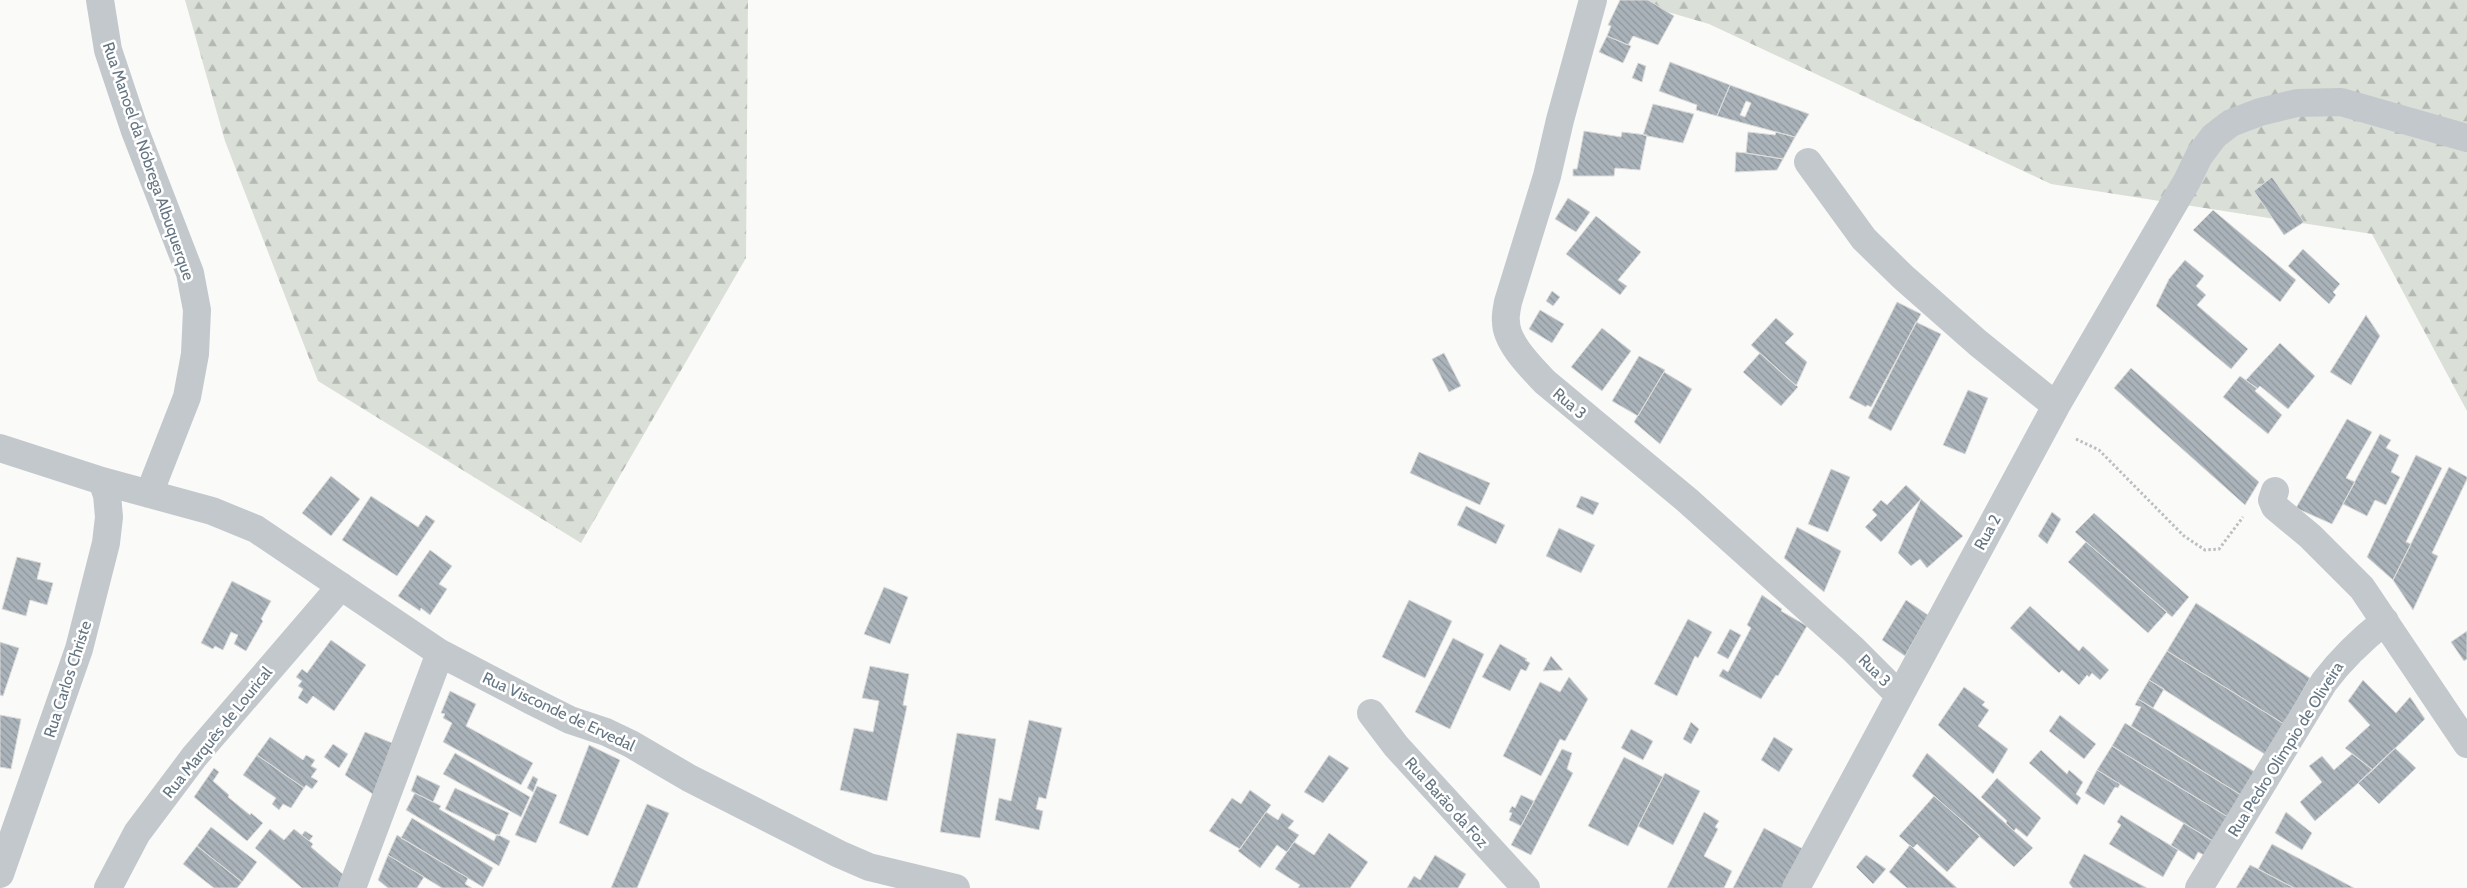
<svg xmlns="http://www.w3.org/2000/svg" width="2467" height="888" viewBox="0 0 2467 888" font-family="Cabin,sans-serif">
  <style>
    .forest { fill: url(#forest-firs) }
    .building { fill: url(#building-back-hatch); stroke: #dcdcda; fill-rule: evenodd }
    .lines { fill: none; stroke-linecap: round; stroke-linejoin: round }
    .path { stroke: #bbbfc2; stroke-width: 3; stroke-dasharray: 2.5 2.5; stroke-linecap: butt }
    .minor { stroke: #c3c8cc; stroke-width: 28 }
    .labels { text-anchor: middle; stroke-width: 5; stroke-linejoin: round; paint-order: stroke }
    .street-label { font-size: 16px; fill: #657683; stroke: #fff }
  </style>
  <defs>
    <pattern id="forest-firs" width="22" height="20" patternUnits="userSpaceOnUse" patternTransform="scale(1.25)"><rect width="22" height="20" fill="#dadfd7"/><path d="M5 1l3.5 6h-7zM16 11l3.5 6h-7z" fill="#b4b9b4"/></pattern>
    <pattern id="building-back-hatch" width="6" height="6" patternUnits="userSpaceOnUse" patternTransform="scale(1.25)"><rect width="6" height="6" fill="#aab3b9"/><path d="M-1 5l2 2M0 0l6 6M5-1l2 2" fill="none" stroke="#8e969c"/></pattern>
  </defs>
  <rect width="100%" height="100%" fill="#fafaf8"/>
  <path class="forest" d="M185,0H748L746,258L581,543L318,381L225,141Z
    M1627,0H2467V411L2372,234L2051,184L1709,24Z"/>
  <path class="building" d="M1620,0H1648L1674,16L1658,45L1633,36L1628,45L1607,36L1611,26L1608,25Z
    M1607,36L1631,46L1623,63L1599,52Z
    M1670,62L1730,85L1717,116L1696,110L1697,105L1659,91Z
    M1638,63L1646,66L1642,82L1632,78Z
    M1730,85L1809,114L1795,137L1717,116ZM1746,101L1751,103L1745,117L1740,115Z
    M1653,104L1694,114L1683,143L1643,135Z
    M1584,131L1621,137L1622,132L1647,135L1640,170L1615,168L1614,176H1573V169H1577Z
    M1748,132L1775,135L1776,132L1795,137L1783,159L1746,153Z
    M1736,152L1746,153L1783,159L1777,170L1735,172Z
    M2272,177L2304,222L2284,235L2254,191Z
    M1568,198L1590,212L1576,232L1555,219Z
    M2213,210L2296,280L2280,302L2193,230Z
    M1596,216L1641,252L1618,280L1627,286L1620,295L1566,254Z
    M2303,249L2340,284L2333,292L2336,295L2329,304L2288,266Z
    M2185,260L2204,276L2196,286L2206,295L2197,305L2248,349L2231,369L2156,306L2169,279Z
    M1552,291L1560,297L1553,306L1546,301Z
    M1897,302L1921,314L1871,407L1867,405L1866,407L1849,398Z
    M1540,310L1564,324L1552,343L1529,329Z
    M2366,315L2380,336L2351,385L2330,372Z
    M1776,318L1794,334L1785,343L1807,362L1796,386L1751,345Z
    M1916,322L1941,334L1891,431L1868,418Z
    M1602,328L1631,351L1602,391L1571,367Z
    M2280,343L2315,376L2288,409L2260,386L2257,389L2246,380Z
    M1444,353L1461,386L1449,392L1432,359Z
    M1760,353L1798,387L1781,406L1743,372Z
    M1639,356L1665,370L1638,416L1612,401Z
    M2131,368L2259,482L2245,505L2114,388Z
    M1664,372L1692,389L1660,444L1634,422Z
    M2240,376L2257,388L2255,391L2282,415L2268,434L2223,397Z
    M1968,390L1988,398L1965,454L1943,445Z
    M2347,419L2372,432L2346,478L2355,482L2332,524L2296,508Z
    M2380,434L2391,440L2386,448L2399,455L2391,472L2400,477L2386,505L2375,500L2367,516L2343,504Z
    M1419,452L1490,483L1480,505L1410,473Z
    M2416,455L2442,468L2406,542L2411,544L2393,580L2367,557Z
    M2449,467L2467,477V479L2432,553L2438,556L2413,610L2393,580Z
    M1831,469L1850,477L1828,532L1808,524Z
    M331,476L360,499L331,536L302,513Z
    M1906,485L1921,499L1881,542L1865,527L1877,515L1872,510L1881,500L1887,505Z
    M371,496L418,527L426,515L435,521L397,576L342,540Z
    M1581,496L1599,503L1593,515L1576,507Z
    M1921,499L1963,536L1927,568L1920,559L1911,566L1898,553Z
    M1466,506L1505,525L1496,544L1457,525Z
    M2052,512L2061,519L2047,544L2038,536Z
    M2094,513L2189,597L2172,617L2075,532Z
    M1797,527L1841,551L1824,592L1784,558Z
    M1559,528L1595,545L1581,573L1546,556Z
    M2086,542L2167,612L2148,633L2068,562Z
    M430,550L452,566L439,584L447,589L430,615L421,608L420,611L398,596Z
    M17,557L41,563L37,579L53,583L47,605L30,600L26,616L2,609Z
    M232,581L271,601L261,619L263,621L246,651L234,644L238,635L231,632L223,650L215,646L213,649L201,643Z
    M884,587L908,597L890,644L864,634Z
    M1762,595L1782,609L1781,611L1807,626L1778,676L1776,675L1761,699L1719,676L1723,669L1728,672L1751,628L1747,625Z
    M1409,600L1452,621L1425,678L1382,657Z
    M1906,600L1928,615L1905,656L1882,640Z
    M2196,603L2310,678L2284,724L2167,651Z
    M2030,606L2079,651L2083,646L2109,670L2100,680L2092,673L2089,677L2087,675L2079,685L2062,670L2059,673L2010,628Z
    M1688,619L1712,632L1698,658L1695,656L1677,696L1654,684Z
    M1730,629L1741,635L1728,659L1717,653Z
    M2467,631V659L2464,661L2451,642Z
    M1453,638L1484,654L1450,729L1415,712Z
    M331,640L366,665L334,711L313,696L307,704L298,698L303,689L298,686L302,681L296,677L302,669L307,673Z
    M0,642L19,648L3,696L0,695Z
    M1500,644L1527,659L1525,660L1530,663L1526,671L1521,669L1510,691L1482,677Z
    M2167,651L2284,724L2266,755L2149,680Z
    M1551,656L1563,670L1543,671Z
    M870,666L909,674L903,705L907,706L887,801L840,790L854,728L873,732L879,701L862,698Z
    M1569,677L1588,699L1565,741L1560,739L1541,776L1503,756L1540,682L1560,692Z
    M2149,680L2164,689L2153,708L2138,699Z
    M2363,680L2396,713L2410,697L2425,719L2373,770L2345,748L2370,725L2348,701Z
    M1964,687L1985,702L1982,705L1989,710L1978,726L2008,749L1993,774L1938,725Z
    M450,691L476,704L466,726L533,763L521,785L443,742L452,723L443,718L445,714L441,713Z
    M2138,699L2255,772L2241,795L2131,726L2141,707L2135,705Z
    M0,715L21,719L11,769L0,767Z
    M2060,715L2096,744L2084,759L2049,731Z
    M1029,720L1062,728L1046,799L1039,797L1036,809L1043,811L1039,830L995,820L999,798L1011,801Z
    M1691,722L1699,729L1691,744L1683,739Z
    M2125,723L2241,795L2228,817L2112,746Z
    M1631,729L1653,741L1643,760L1621,748Z
    M365,732L397,745L377,797L345,775Z
    M957,733L996,739L980,838L940,832Z
    M270,737L303,760L306,755L315,760L311,766L317,769L311,777L318,781L312,789L306,785L304,788L257,755Z
    M1774,737L1793,749L1779,772L1761,760Z
    M333,744L348,754L339,768L324,757Z
    M589,745L620,760L588,836L559,823Z
    M2112,746L2228,817L2213,841L2097,770Z
    M2395,748L2416,768L2379,804L2358,783Z
    M1562,749L1572,753L1567,769L1573,773L1531,855L1511,845Z
    M2041,750L2067,774L2069,770L2083,782L2076,794L2081,798L2077,805L2029,763Z
    M455,753L530,797L521,817L443,774Z
    M1927,753L2033,848L2014,867L1912,776Z
    M2352,754L2373,770L2315,821L2300,802L2322,782L2309,766L2322,756L2334,770Z
    M257,755L304,788L291,808L283,804L279,810L272,804L276,798L243,775Z
    M1329,755L1349,768L1323,803L1304,792Z
    M1624,757L1663,777L1628,846L1588,826Z
    M214,768L219,772L213,781L229,795L228,797L250,815L251,813L263,823L247,841L194,797Z
    M2097,770L2120,784L2118,788L2115,787L2104,805L2085,793Z
    M1665,773L1700,791L1673,845L1638,826Z
    M417,775L440,786L433,802L411,791Z
    M533,776L538,779L533,792L527,788Z
    M1997,778L2041,818L2027,837L2016,828L2014,831L2006,823L2007,821L1981,797Z
    M537,786L557,795L536,843L515,835Z
    M455,788L509,813L499,836L445,809Z
    M1250,790L1271,805L1240,849L1209,831L1232,798L1241,804Z
    M415,793L441,806L439,809L494,841L497,834L510,841L499,866L406,810Z
    M1521,795L1534,801L1521,826L1509,820L1512,813L1509,812L1512,806L1515,808Z
    M1934,796L1980,836L1947,872L1917,844L1913,848L1899,836Z
    M647,804L669,813L637,888H611Z
    M1266,812L1278,820L1282,813L1294,821L1288,828L1299,835L1287,852L1277,845L1260,868L1238,851Z
    M1704,812L1719,821L1715,827L1718,829L1704,856L1732,871L1724,888H1667Z
    M2286,812L2312,833L2302,850L2275,833Z
    M2121,815L2178,850L2163,877L2109,844L2121,825L2117,822Z
    M412,818L493,868L483,887L401,838Z
    M2184,823L2213,841L2204,855L2198,852L2194,860L2171,845Z
    M211,827L257,862L242,882L197,846Z
    M1764,828L1803,849L1783,888H1733Z
    M270,829L284,840L294,829L313,844L311,847L352,882L347,888H302L255,848Z
    M305,831L313,836L309,841L302,835Z
    M1329,833L1368,862L1350,888H1298L1300,885L1275,869L1294,842L1314,855Z
    M397,835L468,878L465,884L472,888H442L388,855Z
    M2272,844L2354,888H2294L2258,869Z
    M1910,845L1913,848L1957,888H1907L1889,872Z
    M197,846L242,882L237,888H214L183,864Z
    M2084,854L2147,888H2073L2069,883Z
    M388,855L424,877L417,888H388L378,880Z
    M1435,855L1466,874L1458,888H1407L1414,876L1420,880Z
    M1866,855L1886,869L1873,884L1856,867Z
    M2250,865L2258,869L2294,888H2236Z"/>
  <g class="lines">
    <path class="path" d="M2076,439L2099,450L2184,536L2205,550L2219,549L2243,517"/>
    <path class="minor" d="M100,0L108,50L135,131L190,273L197,310L195,354L187,397L149,494
      M1593,0L1560,120L1547,176L1508,302C1507,308 1505,316 1506,322C1506,343 1532,368 1545,382L1687,500L1853,649L1899,695
      M1808,162L1864,239L1903,277L1978,343L2056,406
      M0,448L102,481L212,511L256,529L440,653L530,700L570,720L606,732L631,744L689,778L839,854L869,867L956,888
      M2275,491L2272,500L2275,507L2310,536L2362,588L2467,744
      M1371,713L1396,746L1526,888
      M0,874L79,649L106,543L109,517L107,495L102,481
      M108,888L137,833L194,757L341,586
      M352,888L440,653
      M1796,888L2056,406L2187,181L2199,156L2214,136L2231,123L2260,112L2297,103L2341,102L2467,138
      M2199,888L2324,682C2342,658 2361,640 2385,621"/>
  </g>
  <g class="labels">
    <g class="street-label">
      <text transform="translate(149 161) rotate(71)" y="6">Rua Manoel da Nóbrega Albuquerque</text>
      <text transform="translate(1570 403) rotate(40)" y="6">Rua 3</text>
      <text transform="translate(1987 532) rotate(-61)" y="6">Rua 2</text>
      <text transform="translate(1875 670) rotate(45)" y="6">Rua 3</text>
      <text transform="translate(67 679) rotate(-72)" y="6">Rua Carlos Christe</text>
      <text transform="translate(559 711) rotate(25)" y="6">Rua Visconde de Ervedal</text>
      <text transform="translate(217 732) rotate(-51)" y="6">Rua Marquês de Lourical</text>
      <text transform="translate(2285 749) rotate(-58)" y="6">Rua Pedro Olimpio de Oliveira</text>
      <text transform="translate(1447 802) rotate(48)" y="6">Rua Barão da Foz</text>
    </g>
  </g>
</svg>
